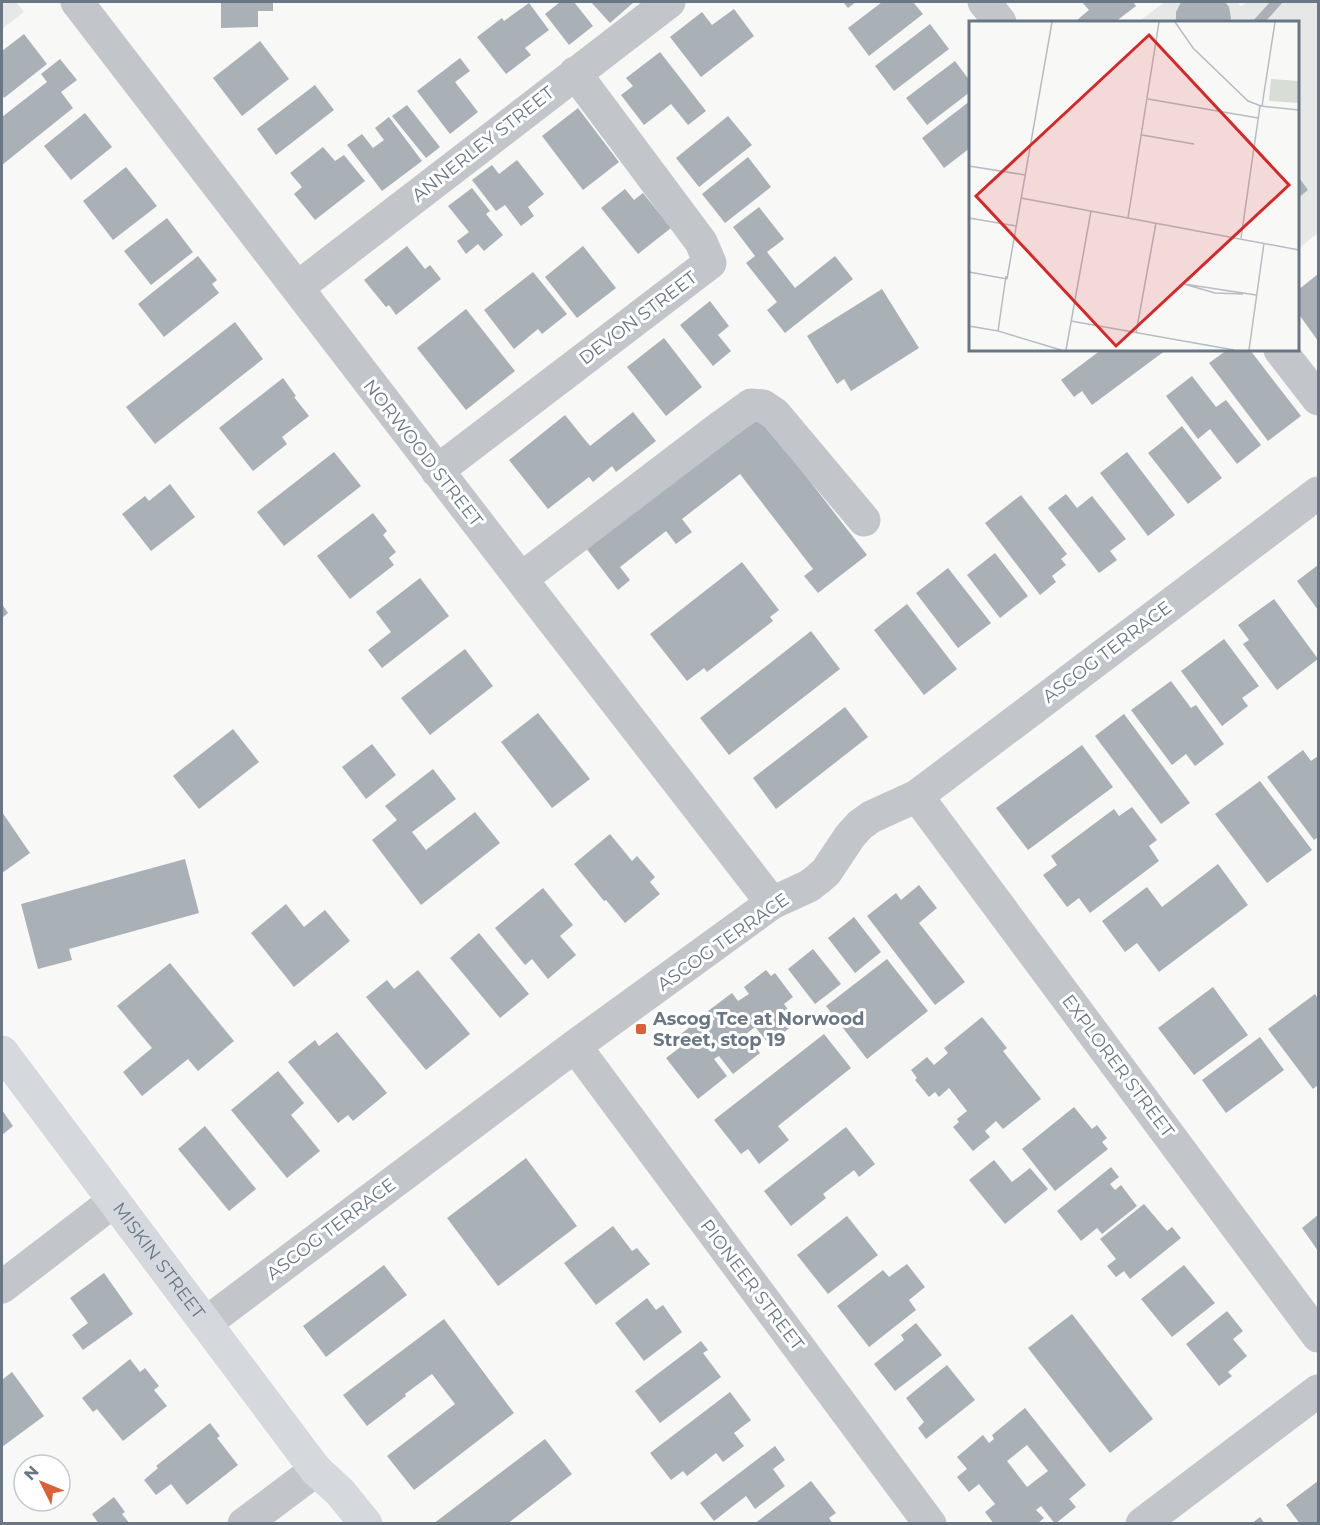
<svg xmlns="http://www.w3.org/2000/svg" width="1320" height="1525" viewBox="0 0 1320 1525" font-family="Montserrat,sans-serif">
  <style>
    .built { fill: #e6e7e7 }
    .building { fill: #a9b0b6; fill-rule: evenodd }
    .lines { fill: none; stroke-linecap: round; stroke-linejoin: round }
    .minor { stroke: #c2c5c9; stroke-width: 33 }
    .major { stroke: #d5d9dd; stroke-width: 33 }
    .poi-dot { fill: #d96135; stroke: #fff; stroke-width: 2 }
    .labels { text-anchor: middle; stroke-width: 6; stroke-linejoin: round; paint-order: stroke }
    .street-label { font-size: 18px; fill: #697785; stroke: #fff }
    .poi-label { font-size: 18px; font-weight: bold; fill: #697785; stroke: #fff; text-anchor: start }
    .inset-road { fill: none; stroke: #b6bcc2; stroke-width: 1.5 }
    .view { fill: #d62828; fill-opacity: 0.15; stroke: #d62828; stroke-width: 3 }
    .inset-edge { fill: none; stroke: #697785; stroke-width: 3 }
  </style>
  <rect width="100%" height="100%" fill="#f8f8f6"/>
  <path class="built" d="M2,2H16L24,12L2,29Z
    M1165,2H1237L1241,6L1247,2H1318V233L1298,249V22H1138Z"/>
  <path class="building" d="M221,2H273V11H258V27L221,28Z
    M560,2H574L593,26L569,45L545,14Z
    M591,2H634L610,23Z
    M843,2H856L848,8Z
    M882,2H913L923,14L869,56L848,28Z
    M1082,2H1136L1134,3L1136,6L1115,22H1079L1077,20L1089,10Z
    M1181,2H1225L1229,7L1231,18L1229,22H1176V12Z
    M1270,2H1283L1265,22H1252Z
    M529,3L549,30L525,48L531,55L506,74L477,37L502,18L504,21Z
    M734,9L754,36L701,77L670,37L702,12L712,25Z
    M930,24L949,49L894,91L875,66Z
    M24,34L47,64L4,98L2,94V51Z
    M260,41L289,79L242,116L213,78Z
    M660,52L706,111L688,125L671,104L644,125L621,95L633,86L626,78Z
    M460,58L470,71L455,82L478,112L450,134L417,91Z
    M60,59L77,80L61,92L73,108L2,165V117L47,82L41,74Z
    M955,61L970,81V92L927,125L906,98Z
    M315,85L334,110L276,155L257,129Z
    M970,101V148L944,168L922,138Z
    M407,105L440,147L426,158L392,116Z
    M578,108L619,162L583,190L542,136Z
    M85,113L112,147L71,180L44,146Z
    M728,116L752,145L699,187L676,158Z
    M389,117L422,161L382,191L347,145L362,134L373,148L384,140L375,128Z
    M323,147L335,161L344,155L365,181L315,220L294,194L302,187L290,173Z
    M748,157L771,187L725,223L702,194Z
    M517,160L544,194L528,207L534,216L521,226L505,205L496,211L472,180L492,165L499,174Z
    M126,167L157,206L113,240L83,201Z
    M1298,176L1308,190L1298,198Z
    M472,188L490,211L486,214L503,235L484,251L478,244L466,254L457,241L469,232L448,206Z
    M625,189L634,200L643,193L671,228L638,254L601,208Z
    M759,207L784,239L767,252L795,288L835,256L853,279L785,333L767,310L777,302L746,263L755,256L733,227Z
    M167,218L193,252L151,285L124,251Z
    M407,246L425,269L430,265L441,279L396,315L389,305L386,307L364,280Z
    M583,246L616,288L577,318L545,277Z
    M198,256L217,280L212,284L219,293L164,337L138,304Z
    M533,272L567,314L542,334L538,329L514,349L484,310Z
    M1318,274V341L1298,313V290Z
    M882,289L919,348L851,391L844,379L837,384L807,336Z
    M710,301L729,326L718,335L731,351L713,366L680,325Z
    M466,309L515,371L466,410L417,348Z
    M235,322L263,359L155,444L126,407Z
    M664,338L702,387L666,416L627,367Z
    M1101,350H1166L1092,405L1082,391L1074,397L1061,380Z
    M1227,350H1250L1301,416L1268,441L1209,363Z
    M1192,376L1216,407L1226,400L1261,445L1237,464L1210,429L1198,439L1166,396Z
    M283,378L296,396L294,397L309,416L282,437L287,444L253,471L219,428Z
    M633,412L656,441L616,472L612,466L593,482L589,477L548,509L509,460L565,415L590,446Z
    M758,414L867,555L818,593L804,576L813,569L740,474L682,519L692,532L676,544L666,531L620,567L630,580L618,590L586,548Z
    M1182,426L1222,478L1188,504L1148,453Z
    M334,452L361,486L284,546L257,512Z
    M1127,452L1175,515L1148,536L1100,473Z
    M170,484L195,517L151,551L122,514L145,496L149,501Z
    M1066,494L1077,508L1092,496L1126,539L1110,551L1117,560L1099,573L1048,508Z
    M1021,495L1067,554L1061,559L1066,565L1052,576L1056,582L1040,595L985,523Z
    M373,513L387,531L383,535L396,552L389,558L394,565L350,599L317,556Z
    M995,553L1028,596L1000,618L967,575Z
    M742,562L779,610L770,617L773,621L707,672L704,668L687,681L650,634Z
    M1318,565V610L1297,581Z
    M948,568L991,623L958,648L916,593Z
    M420,578L449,616L382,668L368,650L391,632L376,612Z
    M1274,599L1318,659L1277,690L1243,644L1249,640L1238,625Z
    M2,604L8,613L2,618Z
    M907,604L957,669L924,695L874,630Z
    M811,631L840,669L729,755L700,718Z
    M1224,639L1259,686L1242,698L1248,706L1222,726L1181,671Z
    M465,649L493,686L430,735L401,698Z
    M1171,681L1191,708L1196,705L1224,744L1195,766L1186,754L1172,765L1131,710Z
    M845,707L868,737L776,809L753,778Z
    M538,713L590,779L552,808L501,742Z
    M1124,714L1190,803L1161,824L1095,736Z
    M233,729L259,762L199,809L173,776Z
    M372,744L396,775L366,799L342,767Z
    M1082,745L1113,787L1028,850L996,808Z
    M1303,750L1311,761L1318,756V837L1314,840L1267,777Z
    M433,769L456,799L412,832L426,850L475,812L500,843L421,905L372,840L397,820L385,806Z
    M1260,781L1312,850L1267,883L1215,814Z
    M1132,807L1157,840L1149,846L1159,861L1090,913L1079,898L1067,907L1043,875L1057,865L1051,856L1114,809L1119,816Z
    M2,812L30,853L2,873Z
    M610,834L632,861L637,856L655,877L650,882L660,894L625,923L606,900L604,901L574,864Z
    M185,859L199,913L69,949L72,960L38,969L21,904Z
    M1218,864L1248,905L1159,972L1137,943L1125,952L1102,921L1147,887L1162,907Z
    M919,885L937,908L919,923L965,982L935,1005L867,916L896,893L901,900Z
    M543,888L573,925L560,936L576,955L548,979L532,959L525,965L495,928Z
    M286,904L304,927L325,910L350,941L294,987L251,933Z
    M854,917L881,952L855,973L828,938Z
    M479,933L529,994L500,1018L450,958Z
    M813,949L841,984L815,1004L788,969Z
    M887,959L928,1011L867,1059L826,1006Z
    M170,963L234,1041L198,1071L188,1059L142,1096L123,1072L152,1048L117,1006Z
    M418,970L470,1034L426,1070L366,997L387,980L394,989Z
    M766,970L771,976L775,973L793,997L784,1004L797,1022L769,1044L755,1027L746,1034L760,1053L733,1074L719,1056L714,1059L727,1076L698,1099L666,1058L683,1045L677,1037L699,1020L704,1028L715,1019L708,1011L732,993L738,1001L749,994L744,987Z
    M1213,987L1248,1035L1194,1075L1158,1028Z
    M1315,994L1318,999V1085L1313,1089L1268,1029Z
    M982,1017L1007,1048L1003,1051L1041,1099L1003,1129L996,1121L985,1131L990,1137L973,1151L953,1127L959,1122L957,1119L967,1111L949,1088L939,1097L935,1092L929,1097L915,1080L917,1078L911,1070L927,1057L934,1065L948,1053L944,1048Z
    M337,1032L387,1093L353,1121L348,1115L338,1123L288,1062L315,1040L319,1046Z
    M824,1034L851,1068L778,1126L789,1140L759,1164L748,1149L741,1154L714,1120Z
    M1260,1037L1284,1070L1226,1113L1202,1080Z
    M278,1071L304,1103L291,1115L320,1151L287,1178L231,1110Z
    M1074,1107L1092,1129L1097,1125L1107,1138L1102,1142L1108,1149L1055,1191L1022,1149Z
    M2,1110L13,1126L2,1135Z
    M205,1126L256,1189L229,1211L178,1149Z
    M846,1127L875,1164L859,1177L854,1170L823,1194L826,1198L791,1226L764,1191Z
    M526,1158L577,1226L498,1286L447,1218Z
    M994,1160L1012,1182L1030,1168L1048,1189L1005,1224L969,1180Z
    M1111,1167L1119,1177L1110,1184L1115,1190L1121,1185L1137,1206L1102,1234L1097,1228L1081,1241L1057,1211Z
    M1144,1204L1167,1231L1172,1227L1181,1238L1130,1279L1124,1271L1116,1277L1107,1266L1116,1259L1100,1239Z
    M1318,1215V1251L1302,1228Z
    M847,1216L878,1255L828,1294L797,1255Z
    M613,1226L632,1251L637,1248L650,1264L596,1305L564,1263Z
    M907,1264L925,1287L909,1300L916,1310L869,1347L837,1306L883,1270L889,1277Z
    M384,1265L407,1295L326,1357L303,1326Z
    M1184,1265L1215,1303L1172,1337L1141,1299Z
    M104,1273L133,1314L83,1350L72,1335L88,1323L70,1298Z
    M647,1298L656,1310L663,1305L682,1332L644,1361L615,1323Z
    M1227,1311L1243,1331L1233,1339L1247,1356L1228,1372L1232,1376L1219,1386L1186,1344Z
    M1072,1314L1153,1419L1110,1453L1028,1348Z
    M444,1319L514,1413L414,1490L387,1456L455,1404L432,1374L405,1394L406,1396L367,1426L343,1395Z
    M916,1323L942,1355L895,1391L874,1364L904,1340L901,1335Z
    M701,1341L708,1350L703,1353L721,1377L660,1423L635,1391Z
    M130,1359L140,1372L145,1368L159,1386L154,1390L167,1406L123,1441L97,1409L93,1412L82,1398Z
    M947,1365L975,1400L926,1439L918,1428L924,1422L906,1398Z
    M12,1372L44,1416L2,1447V1380Z
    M730,1392L751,1420L734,1433L744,1446L723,1462L716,1453L687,1476L683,1471L671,1480L650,1453Z
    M1025,1408L1086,1485L1069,1499L1076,1507L1055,1524L1041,1506L1036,1510L1044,1518L1037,1524H994L985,1512L995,1504L979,1484L969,1492L957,1477L967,1469L957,1457L983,1435L989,1443L994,1439L992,1435ZM1027,1445L1048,1471L1027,1487L1007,1461Z
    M210,1423L220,1436L217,1438L238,1465L187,1505L171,1484L156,1495L144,1480L158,1468L156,1466Z
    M545,1439L572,1474L507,1524H433Z
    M775,1446L785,1460L773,1469L785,1486L755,1509L746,1496L714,1521L700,1503Z
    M811,1481L836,1513L829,1518L833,1524H754Z
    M1318,1481V1524H1300L1286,1505Z
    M114,1497L125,1512L122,1514L130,1524H99L92,1514Z
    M1260,1517L1265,1524H1251Z"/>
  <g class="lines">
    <path class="minor" d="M77,2L521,579L772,903
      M984,2L1000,22
      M297,288L669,2
      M1280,350L1318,399
      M437,471L710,263L701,242L575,73
      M521,579L722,426L751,405L763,406L775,414L864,520
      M917,796L1318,1336
      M575,1046L930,1524
      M2,1287L114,1201
      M206,1323L575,1046L772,903L809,886L818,879L826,872L850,836L860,825L871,817L917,796L1318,493
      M244,1524L316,1470
      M1142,1524L1318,1391"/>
    <path class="major" id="s1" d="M2,1052L316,1470L340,1492L366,1524"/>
  </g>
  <rect class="poi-dot" x="635" y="1023" width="12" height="12" rx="3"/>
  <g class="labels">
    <g class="street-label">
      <text transform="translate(483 144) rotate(-38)" y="6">ANNERLEY STREET</text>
      <text transform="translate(638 318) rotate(-37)" y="6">DEVON STREET</text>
      <text transform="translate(423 453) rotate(52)" y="6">NORWOOD STREET</text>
      <text transform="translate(1107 652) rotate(-37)" y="6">ASCOG TERRACE</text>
      <text transform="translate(723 942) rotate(-35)" y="6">ASCOG TERRACE</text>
      <text transform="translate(1118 1066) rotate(53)" y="6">EXPLORER STREET</text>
      <text transform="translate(331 1229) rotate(-37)" y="6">ASCOG TERRACE</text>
      <text dy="6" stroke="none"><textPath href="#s1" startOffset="261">MISKIN STREET</textPath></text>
      <text transform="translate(752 1285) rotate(53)" y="6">PIONEER STREET</text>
    </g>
    <g class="poi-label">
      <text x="653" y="1025">Ascog Tce at Norwood<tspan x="653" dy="21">Street, stop 19</tspan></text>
    </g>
  </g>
  <g transform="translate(969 21)">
    <rect width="330" height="330" fill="#f8f8f6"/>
    <path d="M302,58L330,60V82L300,80Z" fill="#d8ddd5"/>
    <path class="inset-road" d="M206,1L224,27L279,80L292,85L330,89M179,78L289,97M293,85L306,1M173,114L225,123M0,145L56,154M52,177L330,229M0,197L47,205M159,197L190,1M272,217L291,85M0,251L38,258M37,255L29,310L92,329M38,258L83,1M215,263L287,274M215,263L246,272L274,273M102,300L265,329M0,305L29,310M167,312L187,202M97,329L122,190M280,329L295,222"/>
    <path class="view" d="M180,14L320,164L147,325L7,175Z"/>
    <rect width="330" height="330" class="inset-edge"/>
  </g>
  <rect width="1320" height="1525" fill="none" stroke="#697785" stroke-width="6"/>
  <g transform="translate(42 1483) rotate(313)"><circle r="28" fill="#ffffff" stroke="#c3c9ce" stroke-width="1.5"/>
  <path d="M0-4.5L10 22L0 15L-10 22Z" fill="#d96135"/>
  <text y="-9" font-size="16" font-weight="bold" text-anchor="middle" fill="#697785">N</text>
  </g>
</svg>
